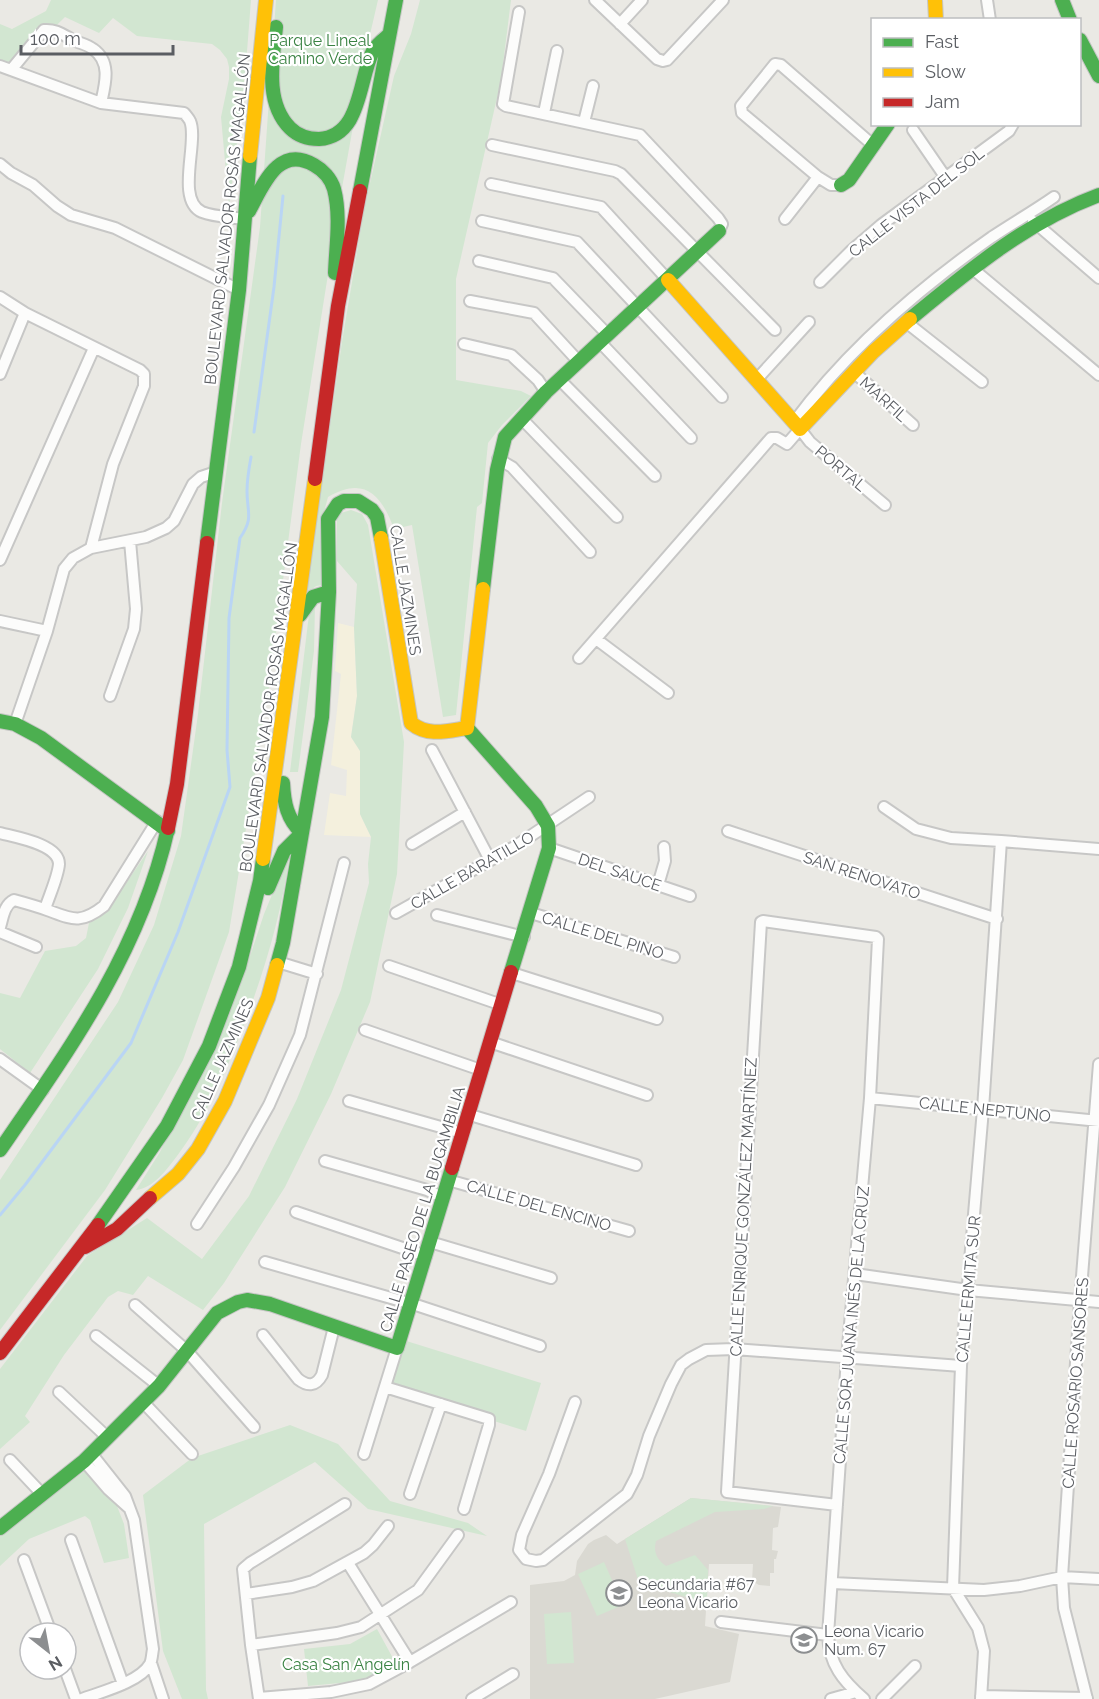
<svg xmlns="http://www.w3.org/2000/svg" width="1099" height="1699" viewBox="0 0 1099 1699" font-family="Raleway,sans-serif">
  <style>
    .commercial { fill: #f4f0dd }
    .education { fill: #dad9d2 }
    .green { fill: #d2e6d1 }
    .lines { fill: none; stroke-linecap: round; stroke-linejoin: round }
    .stream { stroke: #b9d5f4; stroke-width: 3 }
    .street-casing { stroke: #c7c7c6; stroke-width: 14 }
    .fast-casing { stroke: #c5c6c4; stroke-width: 16 }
    .slow-casing { stroke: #c5c6c4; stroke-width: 16 }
    .jam-casing { stroke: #c5c6c4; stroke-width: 16 }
    .street { stroke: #fcfcfb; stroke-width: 10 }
    .fast { stroke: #4caf50; stroke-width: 14 }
    .slow { stroke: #ffc107; stroke-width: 14 }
    .jam { stroke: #c62828; stroke-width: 14 }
    .labels { text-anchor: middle; stroke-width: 4.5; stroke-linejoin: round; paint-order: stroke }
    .park-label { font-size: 16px; fill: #398242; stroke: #fff }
    .street-label { font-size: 16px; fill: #5a5d62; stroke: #fff }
    .poi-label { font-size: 16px; fill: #5a5d62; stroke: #fff; text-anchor: start }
  </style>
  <rect width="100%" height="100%" fill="#eae9e4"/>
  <path class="commercial" d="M338,623L354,627L357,696L351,737L360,751V814L371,837L324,835L330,793L346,796L347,770L331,765L341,674L335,671Z"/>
  <path class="education" d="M691,1498L781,1507L778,1527L773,1528L772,1550L778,1551L776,1559H774V1573H770V1586L759,1585L752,1581L753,1564H709L705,1626L739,1634L730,1682L655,1699H530V1585L564,1581L575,1575L577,1561L588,1544L594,1540L606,1535L617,1544Z"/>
  <path class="green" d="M51,0H251L244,90L229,206L221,117L229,79V67L227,59L220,50L212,44L137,36L113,18L99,33L65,17L11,70L0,64V24L12,29L46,11Z
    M276,0H378L368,43L340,199L301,444L268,694L229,932L183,1060L162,1098L105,1190L0,1330V1180L118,1002L154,925L181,836L198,714L222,503L260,227Z
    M420,0H511L501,80L456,279V380L521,391L531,396L502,425L488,443L482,503L477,507L456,715L443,717L412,525L394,529C382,496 365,475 328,497L324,512L323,585L316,586L306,594L342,342L364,210L394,76L411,34Z
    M351,510L362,514L368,525L404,742L397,874L370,1002L331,1094L285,1187L224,1283L203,1310L148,1276L133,1295L118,1291L108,1297L64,1355L25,1416L30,1422L0,1449V1369L87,1256L147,1218L202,1259L249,1196L297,1099L341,990L369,883L368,864L371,837L360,814V751L351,737L357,696L354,627L357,584L337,561V518L341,513Z
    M315,604L314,651L298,772H290L310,606Z
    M148,851L128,908L98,969L30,1073L0,1049V993L20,998L45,951L76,946L86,938L89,923L107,911Z
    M290,851C282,915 263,976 240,1035C222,1080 206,1117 177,1156C166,1170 154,1188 136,1190L160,1152L243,977L264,914Z
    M400,1339L541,1383L526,1431L385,1387Z
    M290,1425L338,1444L390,1501L468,1523L487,1536L368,1509L315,1462L204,1524L206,1690L208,1699H182L163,1651L143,1495L192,1458Z
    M85,1471L117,1506L124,1524L129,1558L104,1563L90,1520L85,1516L29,1539L0,1566V1535Z
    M691,1498L773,1506L764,1509L715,1512L656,1541C653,1552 657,1560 666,1566L695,1555L708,1570L707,1600L693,1599L639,1583L625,1539Z
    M604,1562L623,1605L597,1616L578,1574Z
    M571,1612L574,1663L547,1664L544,1614Z
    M377,1629L395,1662L361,1681L308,1686L304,1649L350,1644Z"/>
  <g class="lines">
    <path class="stream" d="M254,432L274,287L283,196
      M0,1215L25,1185L131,1043L178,932L230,787L227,750L229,618L240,538C254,518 247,513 247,491C247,480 249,468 251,457"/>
    <g class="street-casing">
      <path id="street" d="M595,0L657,59L663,61L667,60L723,0
        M987,0L990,20
        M519,12L503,104L506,106L640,135L718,218L722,224L719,231
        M620,24L642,0
        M0,66L101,103L184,113C185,114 190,120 190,121C199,141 175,200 202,212C214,217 231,217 244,219
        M11,70L44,30C55,29 62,34 71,39C78,43 87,44 93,49C112,62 105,85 101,103
        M544,113L557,51
        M584,122L593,86
        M913,130L946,178
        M492,145L615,171L621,174L775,330
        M0,164L11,173L33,185L57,206L71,215L115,228L239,290
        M491,184L601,207L668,280
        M841,185H831L818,177L742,113L741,106L775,64L781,65L874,146
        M785,219L818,177
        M482,221L577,242L722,397
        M1033,221L1099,278
        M479,261L553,278L608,335
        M973,269L1099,375
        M820,282L852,250L881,225L1009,131L1013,124
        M0,297L25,313L140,370L144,374V386L113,464L91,548
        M470,301L534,313L579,362
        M906,322L982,382
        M600,342L691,438
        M464,344L511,355L538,380L546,392
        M855,373L913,425
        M0,374L25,313
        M757,379L809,322
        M560,380L655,476
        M521,418L617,517
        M794,422C848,349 918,289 992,237C1013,223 1034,211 1054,197
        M498,459L512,467L590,552
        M0,560L94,348
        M0,621L47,631
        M596,639L668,693
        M579,658L771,438H777L787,444L800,429L810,442L885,505
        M110,696L134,629L136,609L130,541
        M15,724L47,631L64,569L73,558L91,548L146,537L166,528L174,521L193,484L201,477L216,472
        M432,750L490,860
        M884,807L916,829L951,838L1001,841
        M728,831L997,919
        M0,833C15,837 59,844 59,864C58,877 49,896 45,909
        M412,844L465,812
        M549,848L690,896
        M658,885L665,861L664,847
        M396,913L514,847L589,797
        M531,913L674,957
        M437,915L524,937
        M0,927C3,917 4,905 14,900C25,903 36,906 47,910C72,919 80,925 104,906L157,821
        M0,932L36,947
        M278,962L317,974
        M389,966L502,1005
        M512,973L657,1019
        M365,1030L481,1070
        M490,1042L647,1095
        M0,1059L43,1090
        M870,1098L1099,1121
        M349,1101L462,1133
        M467,1114L636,1165
        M325,1161L427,1190L442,1197
        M448,1180L629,1231
        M296,1212L426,1256
        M197,1224L234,1167L269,1105L300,1035L344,863
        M430,1242L551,1278
        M265,1262L419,1306L540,1346
        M855,1274L968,1290L1099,1302
        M135,1305L187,1351L254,1427
        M263,1335L298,1379C308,1387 316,1386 322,1375L334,1327
        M96,1336L159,1386
        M385,1387L489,1419V1425L464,1509
        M59,1392L108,1438
        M143,1402L192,1454
        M575,1402L549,1474L522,1535L519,1550L526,1559L536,1561L543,1560L627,1494L637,1475L649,1436L671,1384L681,1365L689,1359L706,1350L734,1349L961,1366
        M364,1454L397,1348
        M10,1460L42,1494
        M84,1461L108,1489L128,1507
        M410,1494L441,1404
        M837,1505L727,1492L761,922L763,921L876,937L878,939L870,1098L847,1358L828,1635C829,1664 843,1681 864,1699
        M71,1540L123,1684
        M24,1560L51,1633
        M348,1563L410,1662
        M832,1583L984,1590L1020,1586L1062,1577L1099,1579
        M246,1594L292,1587L313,1581L364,1553L373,1545L388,1526
        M721,1622L828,1635
        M251,1645L337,1633L361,1627L418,1590L458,1535
        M151,1663L163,1699
        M65,1669L76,1699
        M981,1696L1087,1698
        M259,1698L331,1692L369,1684L410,1662L511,1602
        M82,1699C101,1692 140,1682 150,1664C152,1660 152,1654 153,1649L134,1520L125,1496L91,1453
        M259,1699L251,1645L243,1569L250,1563L345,1504
        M472,1699L513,1674
        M831,1699L856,1692
        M882,1699L915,1666
        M981,1699L984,1651L978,1628L953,1588L961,1366L983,1109L1001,841L1099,849
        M1087,1699L1064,1608L1062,1577L1080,1301L1099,1064"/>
    </g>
    <g class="fast-casing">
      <path id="fast" d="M1062,0L1070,20
        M276,27C273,59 264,102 290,128C298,136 308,139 319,139C362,136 358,80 373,51C377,44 383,40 389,35
        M1080,40L1099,76
        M841,185L849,180L888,124
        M360,191L396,0
        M249,211C263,186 278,144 314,165C323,170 331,179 334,189C341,216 336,246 335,273
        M910,319C968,271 1028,221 1099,195
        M207,543L239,290L250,156
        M483,589L497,470L505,437L546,392L719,231
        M300,615L313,597L329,592
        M0,721L15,724L41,738L168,831
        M467,728L536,806L548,826L549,848L511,972
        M268,888L284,851L302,833C287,819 284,803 283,783
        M277,965L283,943L322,717L329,592L328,519L338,504L344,501H358L372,510L377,517L381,538
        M0,1150C70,1049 141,950 168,828
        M98,1225L167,1126L209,1046L239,967L260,881L263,859
        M0,1528L84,1461L159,1386L217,1313L238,1302L247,1300L270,1304L397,1348L452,1168"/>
    </g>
    <g class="slow-casing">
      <path id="slow" d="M935,0L936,20
        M250,156L266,0
        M668,280L800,429L873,352L910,319
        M381,538L411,723C428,737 447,731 467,728L483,589
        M263,859L315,479
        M150,1198L178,1174L198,1149L225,1101L268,998L277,965"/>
    </g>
    <g class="jam-casing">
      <path id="jam" d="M315,479L338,306L360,191
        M168,828L177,784L207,543
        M452,1168L511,972
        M85,1247L117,1229L150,1198
        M0,1353L98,1225"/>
    </g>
    <use href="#street" class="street"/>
    <use href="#fast" class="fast"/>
    <use href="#slow" class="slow"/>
    <use href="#jam" class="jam"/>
  </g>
  <defs>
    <g id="school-ring" transform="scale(1.35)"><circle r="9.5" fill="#fff" stroke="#8c8e90" stroke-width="1.5"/><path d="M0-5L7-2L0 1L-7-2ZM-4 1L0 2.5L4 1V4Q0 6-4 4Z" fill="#8c8e90"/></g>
  </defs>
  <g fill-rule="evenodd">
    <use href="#school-ring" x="619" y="1593"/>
    <use href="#school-ring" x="804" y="1640"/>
  </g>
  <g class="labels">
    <g class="park-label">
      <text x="320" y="46">Parque Lineal<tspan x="320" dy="18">Camino Verde</tspan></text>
      <text x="346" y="1670">Casa San Angelín</text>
    </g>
    <g class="street-label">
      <text transform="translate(916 202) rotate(-38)" y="6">CALLE VISTA DEL SOL</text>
      <text transform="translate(227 219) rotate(-84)" y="6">BOULEVARD SALVADOR ROSAS MAGALLÓN</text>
      <text transform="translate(884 399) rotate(42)" y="6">MARFIL</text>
      <text transform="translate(841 468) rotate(40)" y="6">PORTAL</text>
      <text transform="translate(406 590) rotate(81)" y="6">CALLE JAZMINES</text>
      <text transform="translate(268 707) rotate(-82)" y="6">BOULEVARD SALVADOR ROSAS MAGALLÓN</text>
      <text transform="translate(472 870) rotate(-30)" y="6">CALLE BARATILLO</text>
      <text transform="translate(620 872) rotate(19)" y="6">DEL SAUCE</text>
      <text transform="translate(862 875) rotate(18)" y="6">SAN RENOVATO</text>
      <text transform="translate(603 935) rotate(17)" y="6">CALLE DEL PINO</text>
      <text transform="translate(222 1059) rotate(-66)" y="6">CALLE JAZMINES</text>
      <text transform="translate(985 1109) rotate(6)" y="6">CALLE NEPTUNO</text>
      <text transform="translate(539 1205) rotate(16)" y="6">CALLE DEL ENCINO</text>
      <text transform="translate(743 1207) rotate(-87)" y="6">CALLE ENRIQUE GONZÁLEZ MARTÍNEZ</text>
      <text transform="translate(422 1209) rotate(-73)" y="6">CALLE PASEO DE LA BUGAMBILIA</text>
      <text transform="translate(968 1289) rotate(-85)" y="6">CALLE ERMITA SUR</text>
      <text transform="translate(851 1325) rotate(-85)" y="6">CALLE SOR JUANA INÉS DE LA CRUZ</text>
      <text transform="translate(1075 1383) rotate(-86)" y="6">CALLE ROSARIO SANSORES</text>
    </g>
    <g class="poi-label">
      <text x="638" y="1590">Secundaria #67<tspan x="638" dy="18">Leona Vicario</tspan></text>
      <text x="824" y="1637">Leona Vicario<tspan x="824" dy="18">Num. 67</tspan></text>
    </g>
  </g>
  <rect x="871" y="18" width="210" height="108" fill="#ffffff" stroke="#bdbec0" stroke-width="1.5"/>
  <rect x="883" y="38" width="30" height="9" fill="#4caf50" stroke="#bdbec0" stroke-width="1.5"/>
  <text x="925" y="48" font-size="18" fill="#5a5d62">Fast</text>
  <rect x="883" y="68" width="30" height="9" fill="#ffc107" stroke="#bdbec0" stroke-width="1.5"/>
  <text x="925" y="78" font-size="18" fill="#5a5d62">Slow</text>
  <rect x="883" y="98" width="30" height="9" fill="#c62828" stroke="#bdbec0" stroke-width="1.5"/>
  <text x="925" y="108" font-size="18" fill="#5a5d62">Jam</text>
  <g transform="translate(48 1651) rotate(149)"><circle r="28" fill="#ffffff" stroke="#bdbec0" stroke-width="1.5"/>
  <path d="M0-4.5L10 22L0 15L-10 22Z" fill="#8c8e90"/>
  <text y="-9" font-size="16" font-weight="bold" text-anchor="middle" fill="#5a5d62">N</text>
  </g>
  <path d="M21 45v9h152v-9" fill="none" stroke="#5a5d62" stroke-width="3"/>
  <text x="30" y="45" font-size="18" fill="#5a5d62" stroke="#ffffff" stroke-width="4.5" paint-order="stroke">100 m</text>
</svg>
